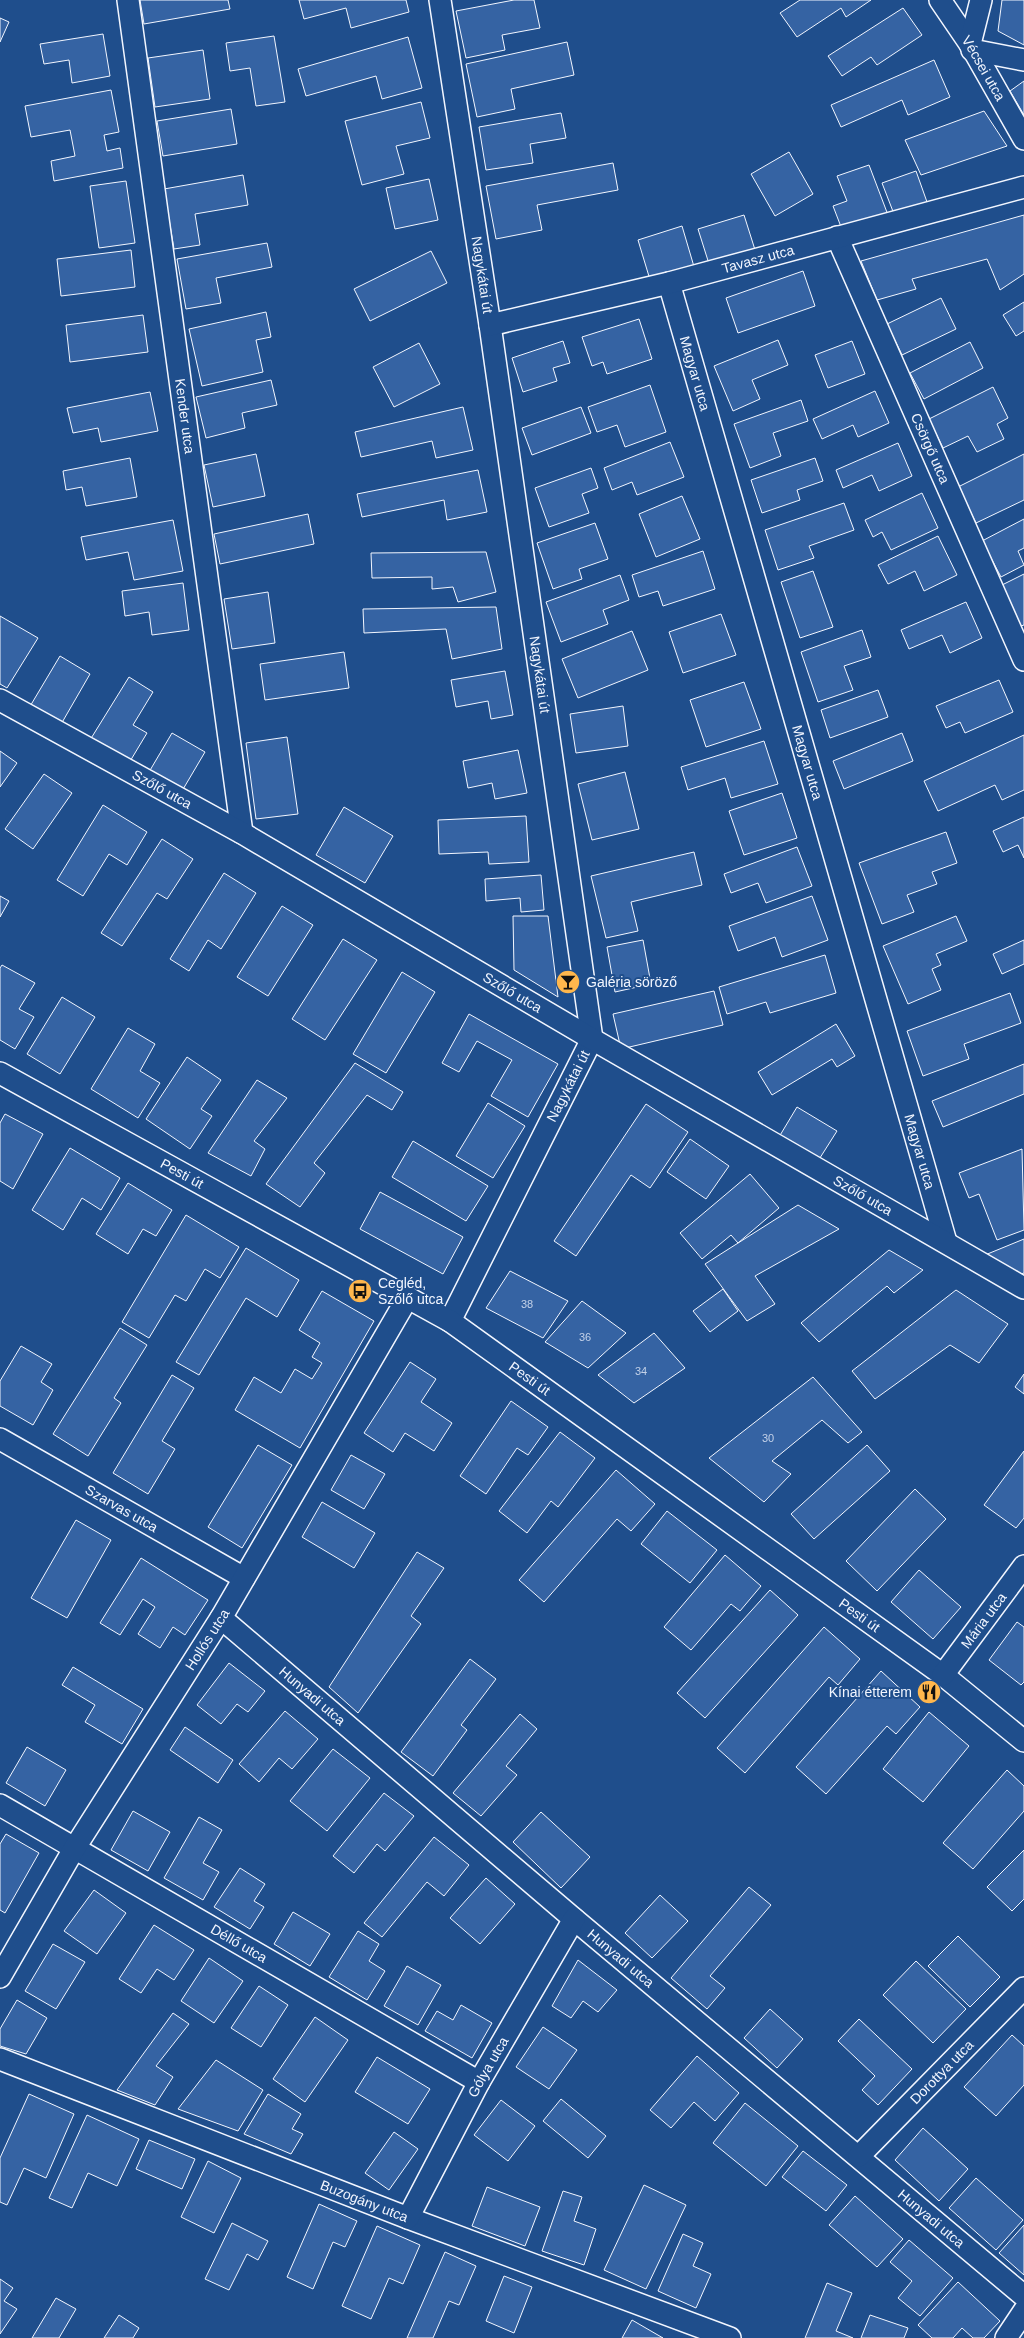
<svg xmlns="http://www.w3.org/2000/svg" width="1024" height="2338" viewBox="0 0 1024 2338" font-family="Arial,sans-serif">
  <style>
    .building { fill: #3563a3; stroke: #f2f6ff }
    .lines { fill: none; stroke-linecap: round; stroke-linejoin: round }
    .street-casing { stroke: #f2f6ff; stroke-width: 24 }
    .street { stroke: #1f4e8c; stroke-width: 21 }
    .labels { text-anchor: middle; stroke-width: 4; stroke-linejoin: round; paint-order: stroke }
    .number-label { font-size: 11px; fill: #c3d1e8 }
    .street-label { font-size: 14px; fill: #f2f6ff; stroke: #1f4e8c }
    .poi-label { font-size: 14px; fill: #f2f6ff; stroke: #1f4e8c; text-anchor: start }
  </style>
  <rect width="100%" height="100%" fill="#1f4e8c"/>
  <path class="building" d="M140,0H228L230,9L144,24Z
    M299,0H406L409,12L351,28L346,8L304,19Z
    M514,0H534L540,28L502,35L505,50L466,58L456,11Z
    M800,0H871L846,17L841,8L797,37L780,13Z
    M1002,0H1024V45L998,31Z
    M903,8L922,35L877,65L871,57L842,76L828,56Z
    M0,18L9,22L0,42Z
    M103,34L110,76L72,83L69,60L44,64L40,44Z
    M274,36L285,102L256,106L250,68L230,71L226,43Z
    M408,37L422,88L382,99L376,76L306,96L298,69Z
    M567,42L574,75L511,89L515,109L477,117L466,64Z
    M203,50L210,99L155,107L148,58Z
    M934,60L950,97L908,115L902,100L841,127L831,105Z
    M1024,81V115L1010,91Z
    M111,90L119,132L104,135L107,151L120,148L123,168L54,181L51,161L75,156L70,130L31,137L25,106Z
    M421,102L430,138L396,146L404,174L362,185L345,121Z
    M231,109L237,144L163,156L157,121Z
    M984,111L1007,146L921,175L905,140Z
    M561,113L566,138L530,144L533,163L486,170L479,127Z
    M789,152L813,194L775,216L751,174Z
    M613,163L618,190L537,205L542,230L496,239L486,186Z
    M869,165L888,215L843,232L833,206L847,201L837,176Z
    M916,171L927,202L894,214L882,183Z
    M243,175L248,205L195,214L200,245L174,249L164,189Z
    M429,179L438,220L395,229L386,188Z
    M126,181L135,243L99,248L90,186Z
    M744,215L756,253L710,267L698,229Z
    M1024,215V274L1000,290L987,259L912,279L916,289L877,300L861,261Z
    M682,226L695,270L651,283L638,240Z
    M267,243L272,267L216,278L221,303L186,309L177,259Z
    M131,250L135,287L61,296L57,259Z
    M431,251L447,283L370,321L354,289Z
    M803,271L815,306L738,333L726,298Z
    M941,298L956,329L902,355L887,324Z
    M1024,302V331L1016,336L1003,315Z
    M266,312L271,337L256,340L263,372L202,386L189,329Z
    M143,315L148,352L70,362L66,325Z
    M639,319L652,359L607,374L603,362L592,366L582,337Z
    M778,340L788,365L752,380L760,399L733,411L714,366Z
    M563,341L570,363L553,368L557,381L523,392L512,358Z
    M852,341L865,374L828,388L815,355Z
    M970,342L983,368L924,399L910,373Z
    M419,343L440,384L394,407L373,367Z
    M271,380L277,405L242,413L245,428L206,438L196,397Z
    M650,385L666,432L625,447L617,425L597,432L588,407Z
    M993,387L1008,418L997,424L1004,439L977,452L968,436L943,448L929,419Z
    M875,391L889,423L858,437L853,425L822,439L813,419Z
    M150,392L158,431L101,442L98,428L73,433L67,408Z
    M801,400L808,421L773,433L781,456L750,468L734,424Z
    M463,407L473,450L436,458L432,441L361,457L355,432Z
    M581,407L591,433L532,455L522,428Z
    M670,442L684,477L637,495L632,482L612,490L604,468Z
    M898,443L912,476L879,491L872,475L843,488L836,470Z
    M256,454L265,496L213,507L204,465Z
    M1024,454V500L976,523L958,487Z
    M130,458L137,497L86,506L82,487L66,490L63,471Z
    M815,458L823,481L797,490L800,500L762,513L751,480Z
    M591,468L598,488L582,494L589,513L549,527L535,488Z
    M478,470L487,512L447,520L444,500L362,517L357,494Z
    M922,493L938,528L891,550L882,532L873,537L865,520Z
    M682,496L700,539L656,557L639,514Z
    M844,503L854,530L809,546L814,558L778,570L765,530Z
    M308,514L314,544L220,564L214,534Z
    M1024,519V548L1018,551L1024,565L1001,577L982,541Z
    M173,520L183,571L134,580L128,552L86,560L81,537Z
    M595,523L608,559L579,569L582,579L553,589L537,543Z
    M938,536L957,575L924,591L915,571L888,584L878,565Z
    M703,551L715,589L663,606L658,591L639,597L632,575Z
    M486,552L496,592L458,602L453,587L432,589V577L372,578L371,553Z
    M813,571L833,627L800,638L781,582Z
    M1024,574V625L1018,627L998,587Z
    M620,575L629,600L603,610L608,624L561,642L546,602Z
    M183,583L189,630L152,635L149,612L125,616L122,591Z
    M268,592L275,643L232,649L224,599Z
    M966,602L982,638L950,653L942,635L909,649L901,630Z
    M496,607L502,649L452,659L446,629L364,633L363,609Z
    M721,614L736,655L683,673L669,632Z
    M0,616L38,638L7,688L0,684Z
    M862,630L871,657L844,666L853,690L818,702L801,652Z
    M632,631L648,670L578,698L562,659Z
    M344,652L349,688L265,700L260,664Z
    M60,656L90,674L60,726L29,708Z
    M505,671L513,715L491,719L488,701L456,707L451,680Z
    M129,677L153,692L133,725L147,733L129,763L90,740Z
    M999,680L1013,712L965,733L960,722L946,728L936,706Z
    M744,682L761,729L706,747L690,700Z
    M878,690L888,717L830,738L821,710Z
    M623,706L628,746L576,753L570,714Z
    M172,733L205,752L182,791L149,772Z
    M902,733L913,761L844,789L833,761Z
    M1024,735V790L1002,800L995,785L938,811L924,781Z
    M287,737L298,814L256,819L246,743Z
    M764,741L778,784L731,798L725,778L688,790L681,767Z
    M518,750L527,793L495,799L492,783L468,788L463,761Z
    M0,751L17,763L0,787Z
    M625,772L639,829L592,840L578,784Z
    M44,774L72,793L33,849L5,829Z
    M782,793L797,838L744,855L729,811Z
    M103,805L147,832L127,865L109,854L83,896L57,880Z
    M344,807L393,836L365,883L316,855Z
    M526,816L529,862L489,864L488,852L439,854L438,820Z
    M1024,817V858L1018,845L1003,852L993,831Z
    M946,832L957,863L932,872L937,884L907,895L914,912L882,924L859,863Z
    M162,839L193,859L167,899L157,893L122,946L101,933Z
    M797,847L812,886L766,903L758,883L731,893L724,874Z
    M694,852L702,885L631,902L638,931L606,938L591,876Z
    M224,873L256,893L221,949L208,940L189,971L170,959Z
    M541,875L544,910L521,912L520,898L486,901L485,879Z
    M0,896L9,901L0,917Z
    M812,896L828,940L782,957L775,937L738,951L729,926Z
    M282,906L313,925L268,996L237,977Z
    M513,916H548L558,997L514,970Z
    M956,916L967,941L936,954L941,965L932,969L941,990L908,1004L883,946Z
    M343,939L377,960L325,1040L292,1019Z
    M643,940L651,984L615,992L607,947Z
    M1024,940V964L1002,974L993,954Z
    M825,955L836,993L770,1013L766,1002L727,1014L719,987Z
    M2,965L35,983L19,1009L34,1017L15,1049L0,1040V968Z
    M402,972L435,992L386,1073L353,1054Z
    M714,991L723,1025L621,1049L613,1014Z
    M1010,993L1021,1023L964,1044L969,1059L923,1076L907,1031Z
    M62,997L95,1017L60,1074L27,1054Z
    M469,1014L558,1064L528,1117L491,1096L512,1060L477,1041L459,1072L442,1063Z
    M836,1024L855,1056L837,1067L832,1059L772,1095L758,1072Z
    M128,1028L155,1044L140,1071L160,1083L138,1118L91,1089Z
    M187,1057L221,1080L201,1109L212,1116L190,1149L146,1119Z
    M355,1063L403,1092L392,1110L367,1095L314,1163L325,1173L300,1207L266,1184Z
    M1024,1064V1094L943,1127L932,1101Z
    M257,1080L287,1098L254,1141L265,1149L251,1176L208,1153Z
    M488,1103L525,1126L493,1178L456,1156Z
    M646,1104L688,1132L650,1188L631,1175L576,1256L554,1241Z
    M797,1107L837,1131L818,1161L779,1137Z
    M5,1114L43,1134L13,1189L0,1181V1123Z
    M690,1139L729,1166L706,1199L667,1172Z
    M413,1141L488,1186L466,1221L392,1177Z
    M70,1148L120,1178L101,1210L82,1198L63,1230L32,1210Z
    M1022,1149L1024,1230L997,1240L979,1194L969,1198L959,1173Z
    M750,1174L779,1208L738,1243L731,1235L702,1259L680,1233Z
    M128,1183L172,1210L156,1236L143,1229L128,1254L96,1234Z
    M380,1192L463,1237L443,1274L360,1229Z
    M798,1205L839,1229L755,1276L775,1304L747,1321L705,1264Z
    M186,1215L239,1247L220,1278L205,1269L186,1301L175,1295L149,1338L122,1322Z
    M1024,1239V1273L1019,1275L985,1255Z
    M246,1248L299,1280L277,1317L246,1298L199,1375L176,1362Z
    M889,1250L923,1270L894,1293L887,1286L819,1342L801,1323Z
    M510,1271L568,1301L543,1338L486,1308Z
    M723,1289L738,1311L710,1332L693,1311Z
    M956,1290L1008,1324L979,1363L950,1345L875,1399L852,1371Z
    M322,1291L374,1321L300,1448L235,1410L254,1377L281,1393L295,1369L312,1379L322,1363L312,1357L320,1343L299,1330Z
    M582,1301L626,1333L588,1368L545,1342Z
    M120,1328L147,1345L114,1398L121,1403L88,1456L53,1434Z
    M654,1333L685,1368L634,1403L598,1375Z
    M21,1346L52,1364L41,1382L53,1390L33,1425L0,1406V1381Z
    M410,1362L436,1379L421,1402L452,1423L434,1451L405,1433L393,1452L364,1433Z
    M1024,1374V1394L1015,1387Z
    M172,1375L194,1388L162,1441L175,1449L148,1494L113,1473Z
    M813,1377L862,1432L848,1443L822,1420L772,1461L791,1474L764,1502L709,1458Z
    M511,1401L548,1427L528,1455L517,1448L486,1494L460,1476Z
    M560,1432L595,1458L558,1507L551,1501L527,1533L499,1511Z
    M258,1445L292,1465L242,1548L208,1527Z
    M867,1445L890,1471L814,1539L791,1514Z
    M1024,1451V1518L1016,1528L984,1505Z
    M351,1455L385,1474L364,1509L331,1490Z
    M616,1470L655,1504L631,1531L617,1519L544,1602L519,1580Z
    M915,1489L946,1519L877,1591L846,1561Z
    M322,1502L375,1533L354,1568L302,1537Z
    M667,1511L717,1550L690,1583L641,1544Z
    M76,1520L111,1540L67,1618L31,1598Z
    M417,1552L444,1568L411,1616L421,1624L358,1713L329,1687Z
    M725,1555L761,1586L740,1611L731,1604L691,1650L664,1627Z
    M141,1558L208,1600L185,1635L173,1627L160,1648L138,1634L155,1607L143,1599L120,1635L100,1623Z
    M919,1570L961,1607L933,1639L891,1602Z
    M770,1590L798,1615L705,1718L677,1693Z
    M1017,1622L1024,1627V1682L1021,1685L989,1660Z
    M824,1627L860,1659L838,1685L829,1677L745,1773L717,1748Z
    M470,1659L496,1679L461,1725L467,1730L433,1776L401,1752Z
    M229,1663L265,1691L248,1712L237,1704L221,1724L197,1705Z
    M73,1667L143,1709L122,1744L85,1722L95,1705L62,1685Z
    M881,1671L920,1707L896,1734L887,1726L826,1794L796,1767Z
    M285,1711L318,1739L292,1769L279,1758L259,1782L239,1764Z
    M929,1712L969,1746L923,1802L883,1769Z
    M520,1714L537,1729L506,1766L517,1775L481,1816L453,1793Z
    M185,1727L233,1760L218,1783L170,1750Z
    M27,1747L66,1770L45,1806L6,1783Z
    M333,1749L370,1778L327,1831L290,1801Z
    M1007,1770L1024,1786V1811L973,1869L943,1843Z
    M384,1793L414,1816L385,1851L377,1844L354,1873L333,1856Z
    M133,1811L170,1832L148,1871L111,1850Z
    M541,1812L590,1857L561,1888L513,1842Z
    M199,1817L222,1830L203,1863L219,1872L203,1900L164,1878Z
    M6,1834L39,1853L5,1913L0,1910V1844Z
    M434,1837L469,1865L444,1896L427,1882L382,1937L364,1923Z
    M1024,1850V1899L1012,1911L987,1887Z
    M240,1868L265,1884L254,1901L264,1907L250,1929L214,1907Z
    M486,1878L515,1904L480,1944L450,1918Z
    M749,1887L771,1905L710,1976L725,1988L707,2009L671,1978Z
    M94,1890L126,1913L97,1954L64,1931Z
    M660,1895L688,1921L652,1958L625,1933Z
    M293,1912L330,1934L310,1966L274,1944Z
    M154,1925L194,1950L174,1980L157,1969L141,1993L119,1979Z
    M358,1931L379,1944L369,1961L385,1971L367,2000L329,1977Z
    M958,1936L1000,1977L970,2007L928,1966Z
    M53,1944L85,1962L56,2009L25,1991Z
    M209,1958L243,1981L214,2023L181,2001Z
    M578,1960L617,1990L598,2012L583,2001L571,2018L552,2006Z
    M916,1961L966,2009L933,2043L883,1995Z
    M407,1966L441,1985L418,2025L384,2006Z
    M259,1986L288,2005L261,2047L231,2028Z
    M17,2000L47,2018L26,2054L0,2046V2029Z
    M461,2005L492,2023L472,2058L425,2031L437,2011L453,2020Z
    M770,2009L803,2039L777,2068L744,2038Z
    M173,2013L189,2024L156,2066L173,2077L155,2105L117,2090Z
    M315,2017L348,2040L305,2102L273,2079Z
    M859,2019L912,2069L878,2105L862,2090L875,2076L838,2041Z
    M543,2027L577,2050L549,2089L516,2067Z
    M1012,2035L1024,2046V2085L996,2116L964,2087Z
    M697,2056L739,2093L715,2121L694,2102L671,2128L650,2110Z
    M377,2057L430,2089L408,2124L355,2092Z
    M216,2060L263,2090L238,2131L178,2109Z
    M29,2094L74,2114L46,2178L24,2168L7,2205L0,2202V2158Z
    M268,2094L301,2114L292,2129L303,2134L291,2154L244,2134Z
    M561,2099L606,2136L588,2158L543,2121Z
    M501,2100L535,2126L508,2161L474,2135Z
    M745,2103L798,2146L766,2186L713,2143Z
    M87,2115L139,2139L117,2186L88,2173L72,2208L49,2198Z
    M923,2128L968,2169L939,2201L895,2160Z
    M394,2132L418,2149L389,2190L365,2173Z
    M149,2140L195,2159L182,2189L136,2169Z
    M803,2151L847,2185L826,2211L782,2177Z
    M208,2161L241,2178L214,2233L181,2217Z
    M976,2178L1023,2220L996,2250L949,2208Z
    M644,2185L686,2205L646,2289L604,2270Z
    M487,2187L540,2207L525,2246L472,2226Z
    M563,2191L582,2197L574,2221L596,2229L584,2265L542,2251Z
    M855,2196L903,2239L877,2267L829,2225Z
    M319,2204L357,2221L345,2247L333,2242L313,2289L287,2277Z
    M232,2223L268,2241L258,2260L247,2254L229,2290L205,2279Z
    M1024,2225V2275L999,2253Z
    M377,2226L420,2245L403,2284L389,2278L371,2319L342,2306Z
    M683,2234L703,2243L693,2266L711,2274L696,2308L658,2291Z
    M909,2240L953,2278L920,2316L898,2298L912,2281L890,2262Z
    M445,2252L476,2266L459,2305L449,2301L433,2338H407Z
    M504,2276L532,2287L514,2333L486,2321Z
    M0,2279L13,2288L4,2301L17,2309L0,2334Z
    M958,2282L1000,2321L984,2338H973L962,2328L953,2338H932L918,2325Z
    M827,2283L852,2293L836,2331L853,2338H805Z
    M56,2298L76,2309L59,2338H32Z
    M119,2315L139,2328L133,2338H104Z
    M870,2315L908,2328L904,2338H861Z
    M632,2320L663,2338H622Z"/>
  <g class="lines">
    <g class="street-casing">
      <g id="street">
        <path id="s1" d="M128,0L242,833"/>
        <path id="s2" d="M440,0L490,325L592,1039L450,1321"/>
        <path id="s3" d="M940,0L970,44L1024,139"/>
        <path d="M970,44L981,0"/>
        <path d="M972,50L1024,60"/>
        <path id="s4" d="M837,237L1024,660"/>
        <path id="s5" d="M669,283L946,1242"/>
        <path id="s6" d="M490,325L669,283L1024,187"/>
        <path id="s7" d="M0,700L242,833L592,1039L1024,1288"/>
        <path id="s8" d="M0,1073L450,1321L943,1675L1024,1741"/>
        <path id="s9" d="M0,1439L244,1578"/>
        <path id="s10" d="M221,1618L574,1919L1024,2296"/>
        <path id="s11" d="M943,1675L1024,1566"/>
        <path id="s12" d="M0,1805L479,2082"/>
        <path id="s13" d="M0,1977L74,1849L221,1618L408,1297"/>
        <path id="s14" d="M0,2059L408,2218L730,2338"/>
        <path id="s15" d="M859,2156L1024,1988"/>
        <path id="s16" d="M408,2218L479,2082L574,1919"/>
        <path d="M1006,2338L1024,2311"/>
      </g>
    </g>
    <use href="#street" class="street"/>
  </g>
  <defs>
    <g id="bar-disc" transform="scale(1.25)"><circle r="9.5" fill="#ffb74d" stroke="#1f4e8c"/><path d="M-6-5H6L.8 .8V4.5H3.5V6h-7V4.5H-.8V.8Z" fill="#111"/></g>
    <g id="bus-disc" transform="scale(1.25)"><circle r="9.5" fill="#ffb74d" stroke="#1f4e8c"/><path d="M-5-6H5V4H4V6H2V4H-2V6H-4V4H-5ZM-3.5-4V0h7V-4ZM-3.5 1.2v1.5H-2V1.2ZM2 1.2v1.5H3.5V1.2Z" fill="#111"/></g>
    <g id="restaurant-disc" transform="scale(1.25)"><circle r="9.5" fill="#ffb74d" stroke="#1f4e8c"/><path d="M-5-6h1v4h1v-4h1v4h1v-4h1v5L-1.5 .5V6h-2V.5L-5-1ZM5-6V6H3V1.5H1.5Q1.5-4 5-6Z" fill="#111"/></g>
  </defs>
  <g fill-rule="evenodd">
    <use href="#bar-disc" x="568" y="982"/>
    <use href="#bus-disc" x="360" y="1291"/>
    <use href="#restaurant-disc" x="929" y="1692"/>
  </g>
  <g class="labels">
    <g class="number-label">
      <text x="527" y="1308">38</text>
      <text x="585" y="1341">36</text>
      <text x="641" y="1375">34</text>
      <text x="768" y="1442">30</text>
    </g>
    <g class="street-label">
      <text dy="5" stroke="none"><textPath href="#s3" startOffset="81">Vécsei utca</textPath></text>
      <text dy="5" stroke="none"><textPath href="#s6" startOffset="276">Tavasz utca</textPath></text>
      <text dy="5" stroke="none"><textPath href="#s2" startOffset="278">Nagykátai út</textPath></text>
      <text dy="5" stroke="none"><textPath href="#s5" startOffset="94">Magyar utca</textPath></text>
      <text dy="5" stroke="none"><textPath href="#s1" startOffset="420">Kender utca</textPath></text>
      <text dy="5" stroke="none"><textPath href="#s4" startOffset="231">Csörgő utca</textPath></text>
      <text dy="5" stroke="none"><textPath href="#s2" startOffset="682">Nagykátai út</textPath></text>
      <text dy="5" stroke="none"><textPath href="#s5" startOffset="499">Magyar utca</textPath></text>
      <text dy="5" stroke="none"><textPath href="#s7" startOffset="185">Szőlő utca</textPath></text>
      <text dy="5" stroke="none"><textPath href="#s7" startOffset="590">Szőlő utca</textPath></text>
      <text transform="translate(568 1086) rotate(-63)" y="5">Nagykátai út</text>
      <text dy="5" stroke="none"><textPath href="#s5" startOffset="904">Magyar utca</textPath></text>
      <text dy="5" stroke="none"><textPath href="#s8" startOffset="208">Pesti út</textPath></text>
      <text dy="5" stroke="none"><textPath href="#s7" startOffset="995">Szőlő utca</textPath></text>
      <text dy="5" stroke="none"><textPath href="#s8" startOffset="612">Pesti út</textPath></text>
      <text dy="5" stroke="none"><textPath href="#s9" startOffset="140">Szarvas utca</textPath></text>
      <text dy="5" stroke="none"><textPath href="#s8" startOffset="1018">Pesti út</textPath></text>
      <text dy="5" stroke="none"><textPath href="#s11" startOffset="68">Mária utca</textPath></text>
      <text dy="5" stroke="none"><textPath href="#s13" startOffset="396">Hollós utca</textPath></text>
      <text dy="5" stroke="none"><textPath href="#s10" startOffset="120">Hunyadi utca</textPath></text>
      <text dy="5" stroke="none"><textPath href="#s12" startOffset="276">Déllő utca</textPath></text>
      <text dy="5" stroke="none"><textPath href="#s10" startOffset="525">Hunyadi utca</textPath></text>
      <text dy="5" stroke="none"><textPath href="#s16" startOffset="171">Gólya utca</textPath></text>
      <text dy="5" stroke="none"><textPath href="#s15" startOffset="118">Dorottya utca</textPath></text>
      <text dy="5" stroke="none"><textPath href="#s14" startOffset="391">Buzogány utca</textPath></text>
      <text dy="5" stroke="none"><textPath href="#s10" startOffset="930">Hunyadi utca</textPath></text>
    </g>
    <g class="poi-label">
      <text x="586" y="987">Galéria söröző</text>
      <text x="378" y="1288">Cegléd,<tspan x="378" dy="16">Szőlő utca</tspan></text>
      <text x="912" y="1697" text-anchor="end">Kínai étterem</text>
    </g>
  </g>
</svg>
